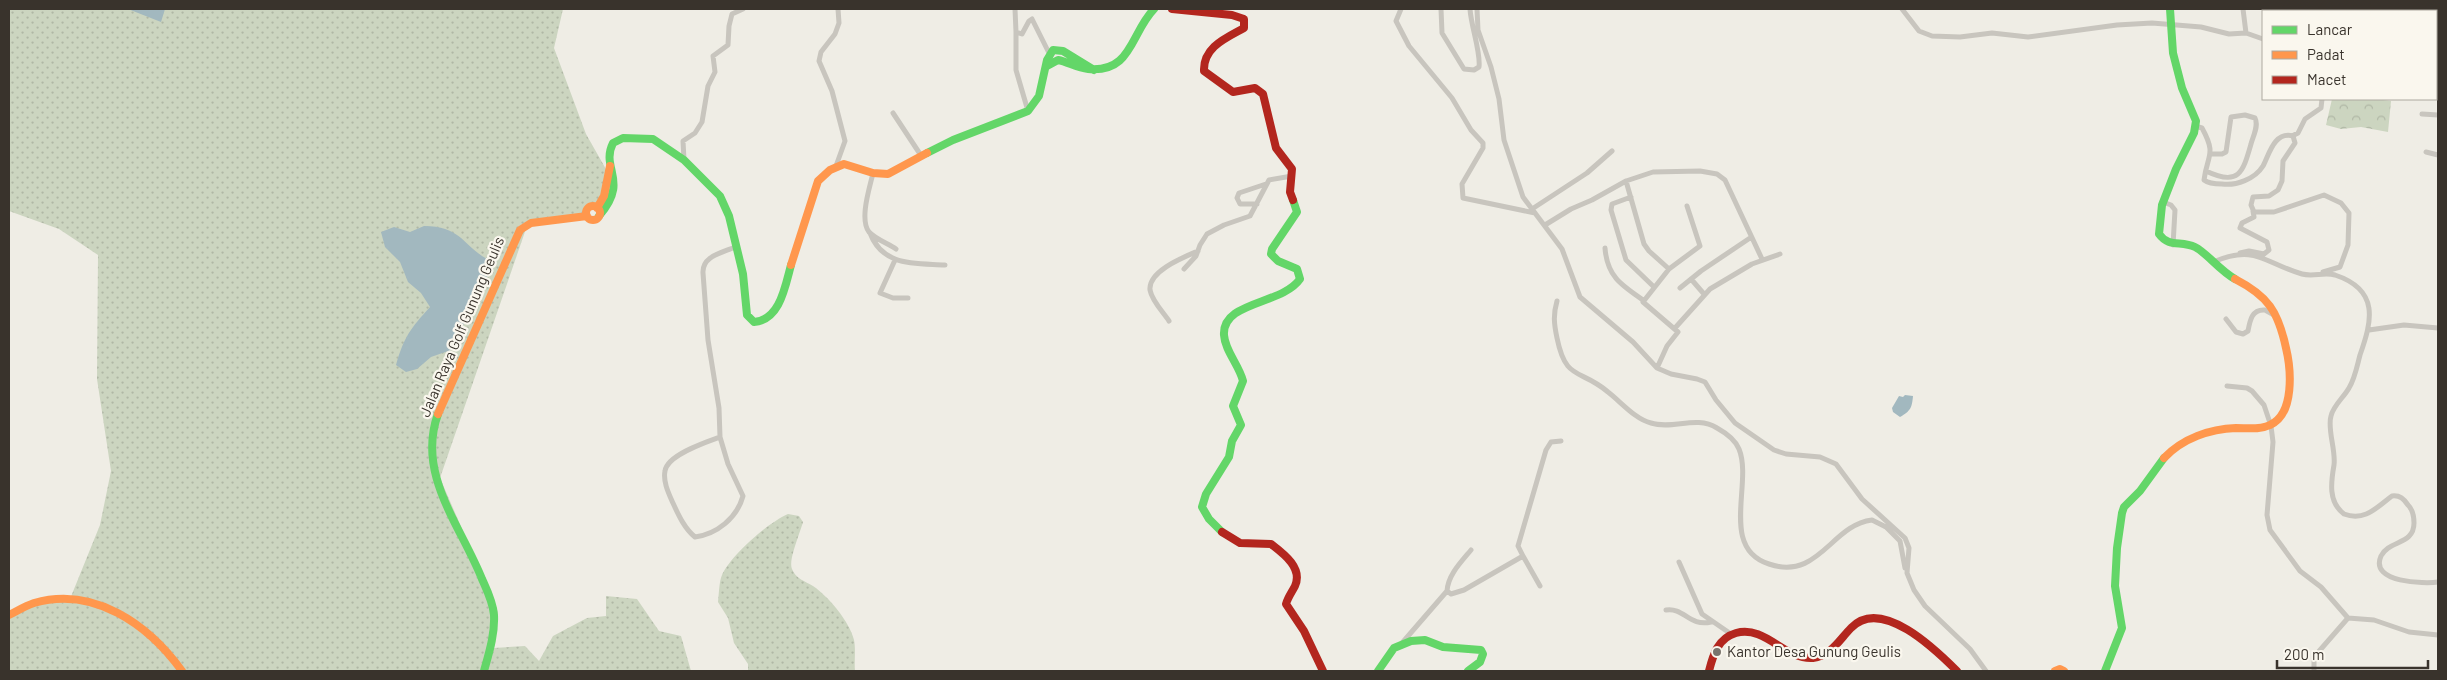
<svg xmlns="http://www.w3.org/2000/svg" width="2447" height="680" viewBox="0 0 2447 680" font-family="Barlow,sans-serif">
  <style>
    .grass { fill: url(#grass-dots) }
    .forest { fill: url(#forest-crowns) }
    .water { fill: #a2b8bf }
    .lines { fill: none; stroke-linecap: round; stroke-linejoin: round }
    .street { stroke: #c8c5be; stroke-width: 5 }
    .fast { stroke: #63d668; stroke-width: 8 }
    .slow { stroke: #ff974d; stroke-width: 8 }
    .jam { stroke: #b3261e; stroke-width: 8 }
    .poi-dot { fill: #79746d; stroke: #faf7ee; stroke-width: 2 }
    .labels { text-anchor: middle; stroke-width: 4.5; stroke-linejoin: round; paint-order: stroke }
    .street-label { font-size: 15px; fill: #39332c; stroke: #faf7ee }
    .poi-label { font-size: 15px; fill: #39332c; stroke: #faf7ee; text-anchor: start }
  </style>
  <defs>
    <pattern id="grass-dots" width="8" height="8" patternUnits="userSpaceOnUse" patternTransform="scale(1.25)"><rect width="8" height="8" fill="#ccd5c0"/><path d="M2 2h.1M6 6h.1" fill="none" stroke="#b0b7a5" stroke-width="1.8" stroke-linecap="round"/></pattern>
    <pattern id="forest-crowns" width="20" height="18" patternUnits="userSpaceOnUse" patternTransform="scale(1.25)"><rect width="20" height="18" fill="#ccd5c0"/><path d="M2 6a3 3 0 1 1 6 0M12 15a3 3 0 1 1 6 0" fill="none" stroke="#b0b7a5"/></pattern>
  </defs>
  <rect width="100%" height="100%" fill="#efede5"/>
  <path class="grass" d="M9,9H563L554,48L586,134L611,178L608,197L582,214L528,223L440,478L498,612L494,648L525,646L539,661L553,636L587,618L606,616V596L637,599L659,631L681,636L691,671H9V615L27,606L70,599L100,525L111,471L97,379L98,255L59,229L9,211Z
    M788,514L799,516L803,522C800,533 788,561 792,569C796,579 805,581 813,586C828,596 850,622 854,640C856,650 854,662 855,671H748V664L734,643L728,618L718,602C719,594 719,582 722,575C731,555 769,522 788,514Z"/>
  <path class="forest" d="M2332,99H2375L2391,101L2388,132L2361,127L2341,129L2326,125Z"/>
  <path class="water" d="M128,9H165L161,22Z
    M424,226C465,226 463,250 494,262L451,350L431,357L417,369L406,372L396,365C404,337 410,329 430,307L421,293L408,282L400,262L385,247L381,232L394,227L410,232Z
    M1905,395L1913,396C1912,407 1911,411 1900,417L1893,412L1892,408L1899,396L1903,397Z"/>
  <g class="lines">
    <path class="street" d="M1015,9L1016,32L1022,34L1029,21L1032,19L1049,53
      M1401,9L1396,21L1409,46L1452,98L1471,130L1483,143V148L1462,184L1463,198L1535,213
      M1441,9L1442,33L1464,69L1474,70L1479,67C1481,53 1471,26 1470,9
      M1477,9L1478,30L1491,67L1499,99L1504,140L1523,197L1562,249L1580,297L1633,342L1657,368L1671,374L1697,379L1705,382L1716,400L1735,423L1774,450L1786,454L1820,457L1836,464L1862,499L1905,538L1909,548L1907,573L1914,590L1925,606L1970,649L1986,671
      M1902,9L1919,31L1932,36L1960,37L1992,33L2028,37L2117,25L2152,23L2201,27L2229,34L2246,33L2263,39
      M2243,9L2246,33
      M2427,9L2432,11
      M2336,11L2337,9
      M2374,11L2376,9
      M2436,14L2438,16
      M1016,32V70L1028,111
      M893,113L922,157
      M2422,114L2438,115
      M2195,126L2202,128C2217,155 2207,155 2204,180C2209,184 2216,184 2222,184C2236,186 2255,179 2263,166C2269,155 2274,131 2293,136L2295,143L2283,161L2282,181L2278,190L2269,196L2253,197L2251,205L2254,212H2274L2324,195L2341,203L2349,213L2348,245L2340,267L2323,272
      M2292,136L2298,133L2305,119L2321,108L2322,99
      M2426,152L2438,155
      M684,160L683,141L695,133L702,122L708,86L715,72L713,56L728,45L729,26L732,14L743,9
      M836,166L845,141L832,91L819,61L821,52L835,34L839,23L838,9
      M2206,171C2239,187 2243,172 2251,144C2253,136 2259,126 2255,118L2245,115L2231,117L2226,152L2222,154H2211
      M873,173C870,187 859,219 869,232C875,239 889,244 896,249
      M1626,181L1644,244L1649,251L1669,269
      M1631,197L1612,204L1611,210L1626,260L1654,287
      M2163,202L2171,205L2175,210L2173,245
      M1257,204H1240L1237,198L1239,193L1266,184
      M1532,209L1587,173L1612,151
      M1545,225L1571,209L1592,200L1626,181L1653,172L1700,171L1717,174L1725,180L1762,259
      M870,233C883,267 915,263 945,265
      M1605,248C1607,276 1621,285 1643,300
      M2240,253L2249,251L2264,254L2269,250L2267,242L2240,228L2242,223L2254,217L2253,211
      M895,260L880,293L893,298H908
      M2213,262C2256,244 2264,263 2302,274C2313,277 2324,272 2335,275C2380,290 2372,321 2360,355C2357,366 2355,378 2349,388C2344,397 2333,406 2331,416C2327,429 2336,450 2334,465C2331,482 2328,502 2344,514C2365,522 2377,507 2392,496C2400,495 2404,499 2408,505C2413,510 2414,516 2414,523C2414,545 2389,540 2381,556C2369,583 2425,584 2438,582
      M1184,269L1196,256L1200,245L1207,234L1224,225L1250,216L1269,180L1292,176
      M1691,279L1704,294
      M1680,288L1701,271L1750,238
      M1557,301C1553,315 1554,324 1557,338C1566,382 1580,368 1608,392C1621,402 1635,419 1651,423C1673,430 1696,415 1717,428C1726,433 1735,439 1739,449C1753,483 1719,548 1769,564C1819,581 1831,525 1872,520L1886,527L1900,541L1905,568
      M2226,319L2236,332L2243,334L2248,331C2250,320 2252,309 2265,310L2274,315
      M1169,321C1163,312 1152,301 1150,290C1148,271 1184,257 1198,251
      M1675,328L1710,289L1752,264L1780,254
      M2369,330L2404,325L2438,328
      M1657,368L1667,346L1678,332L1643,302L1669,269L1700,246L1687,206
      M2227,386L2247,388L2252,391L2264,405L2271,426L2273,442L2267,515L2270,530L2300,571L2321,587L2348,618
      M720,437C706,442 667,455 665,471C663,481 668,492 672,501C678,514 684,528 695,537C717,534 737,518 743,496L728,464L720,437L719,408L708,340L703,273C702,256 722,253 735,247
      M1523,556L1518,546L1546,450L1551,442L1561,441
      M1679,562L1702,614L1731,634
      M1447,591L1451,594L1464,590L1523,556L1540,586
      M1666,610C1684,607 1689,627 1711,622
      M1402,643L1447,591C1448,575 1461,562 1471,550
      M2314,671V657L2348,618L2374,620L2409,632L2438,635"/>
    <path class="fast" d="M2170,9L2173,53L2182,88L2196,121L2194,133L2176,169L2162,205L2159,234C2169,248 2181,240 2195,247C2207,253 2219,270 2235,279
      M1047,66L1058,60C1068,62 1077,68 1088,69C1132,73 1130,34 1154,9
      M927,153L953,140L1028,111L1039,96L1047,60L1053,50L1063,51L1094,70
      M599,216C630,180 600,169 613,143L623,138L653,139L684,160L720,196L729,216L743,274L747,315L754,322C780,320 785,287 791,265
      M438,414C416,474 461,526 482,579C487,590 493,602 494,615C495,634 489,653 484,671
      M1222,532L1209,519L1202,507L1206,494L1229,457L1232,441L1241,425L1233,406L1243,381C1239,365 1225,351 1224,335C1222,301 1282,305 1300,279L1297,269L1278,261L1271,254L1272,249L1297,212L1293,200
      M1378,671L1394,648L1411,641L1425,640L1443,647L1481,650L1483,654L1480,662L1468,671
      M2105,671L2122,628L2115,586L2117,548L2122,513L2124,507L2140,491L2164,458"/>
    <path class="slow" d="M586 213a7 7 0 1 1 14 0a7 7 0 1 1-14 0Z
      M597,208L604,196L610,166
      M791,265L818,181L830,170L844,164L873,173L888,174L927,153
      M438,414L520,230L531,223L587,216
      M2164,458C2183,438 2210,429 2236,428C2247,428 2260,430 2270,425C2295,414 2291,369 2286,348C2278,311 2268,296 2235,279
      M9,615C17,611 25,606 34,603C94,586 148,624 182,671
      M2055,671L2060,669L2064,671"/>
    <path class="jam" d="M1172,9L1232,15L1244,19V28C1226,38 1203,47 1204,71L1233,92L1255,88L1263,94L1276,148L1292,169L1290,192L1293,200
      M1222,532L1240,543L1271,544C1284,554 1303,568 1295,586C1292,592 1288,597 1286,604L1304,631L1323,671
      M1709,671C1713,655 1718,638 1736,633C1766,625 1784,660 1813,658C1831,656 1840,639 1851,628C1881,596 1936,650 1957,671"/>
  </g>
  <circle class="poi-dot" cx="1717" cy="652" r="5"/>
  <g class="labels">
    <g class="street-label">
      <text transform="translate(462 327) rotate(-67)" y="5">Jalan Raya Golf Gunung Geulis</text>
    </g>
    <g class="poi-label">
      <text x="1727" y="657">Kantor Desa Gunung Geulis</text>
    </g>
  </g>
  <rect width="2447" height="680" fill="none" stroke="#39332c" stroke-width="20"/>
  <rect x="2262" y="10" width="175" height="90" fill="#faf7ee" stroke="#ada9a0"/>
  <rect x="2272" y="26" width="25" height="8" fill="#63d668" stroke="#ada9a0"/>
  <text x="2307" y="35" font-size="15" fill="#39332c">Lancar</text>
  <rect x="2272" y="51" width="25" height="8" fill="#ff974d" stroke="#ada9a0"/>
  <text x="2307" y="60" font-size="15" fill="#39332c">Padat</text>
  <rect x="2272" y="76" width="25" height="8" fill="#b3261e" stroke="#ada9a0"/>
  <text x="2307" y="85" font-size="15" fill="#39332c">Macet</text>
  <path d="M2277 660v8h151v-8" fill="none" stroke="#39332c" stroke-width="2.5"/>
  <text x="2284" y="660" font-size="15" fill="#39332c" stroke="#faf7ee" stroke-width="4" paint-order="stroke">200 m</text>
</svg>
